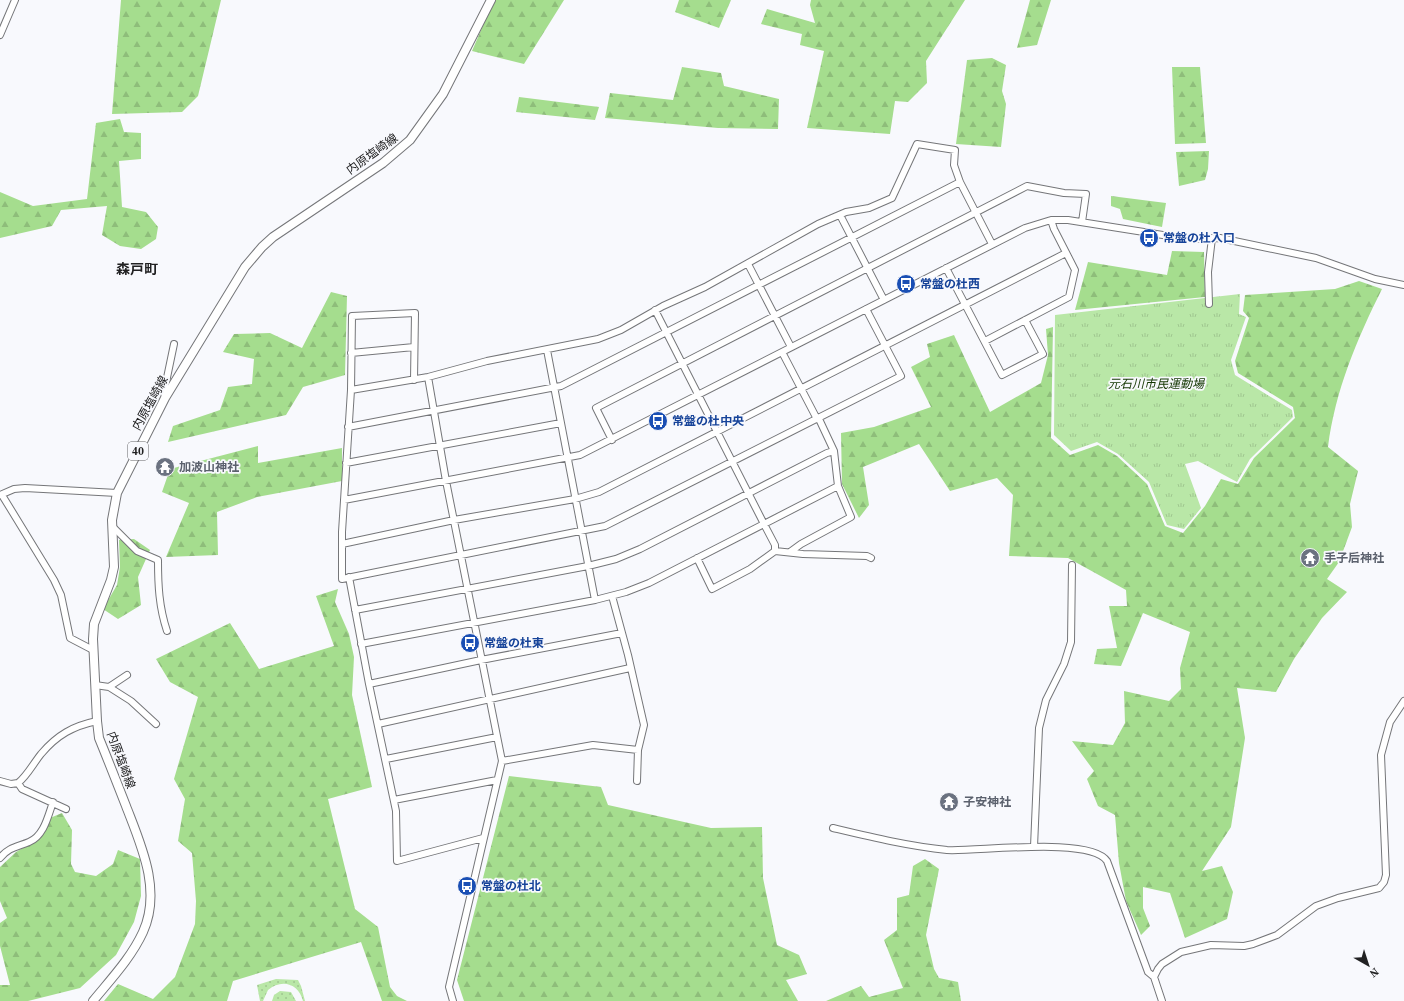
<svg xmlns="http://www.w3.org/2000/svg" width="1404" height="1001" viewBox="0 0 1404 1001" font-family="'Source Serif 4','Noto Sans JP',serif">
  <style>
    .grass { fill: url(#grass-dots) }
    .forest { fill: url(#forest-firs) }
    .park { fill: url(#park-tufts) }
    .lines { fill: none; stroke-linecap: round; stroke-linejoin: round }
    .minor-casing { stroke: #757679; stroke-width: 8 }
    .major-casing { stroke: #757679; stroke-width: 10 }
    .minor { stroke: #fff; stroke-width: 6 }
    .major { stroke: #fff; stroke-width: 8 }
    .labels { text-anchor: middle; stroke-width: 3.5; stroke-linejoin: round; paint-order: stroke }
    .shield { fill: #f8f9fd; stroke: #626264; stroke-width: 1 }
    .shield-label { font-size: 11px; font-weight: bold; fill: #212122 }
    .street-label { font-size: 12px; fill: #212122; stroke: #f8f9fd }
    .transit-label { font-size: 12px; font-weight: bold; fill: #164399; stroke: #f8f9fd; text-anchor: start }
    .park-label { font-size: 12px; font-style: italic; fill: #123600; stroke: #f8f9fd }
    .worship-label { font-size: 12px; font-weight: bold; fill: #5b616d; stroke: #f8f9fd; text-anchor: start }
    .quarter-label { font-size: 14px; font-weight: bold; fill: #212122; stroke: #f8f9fd }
  </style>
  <defs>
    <pattern id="grass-dots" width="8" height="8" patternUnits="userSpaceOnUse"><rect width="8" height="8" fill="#b9e7a7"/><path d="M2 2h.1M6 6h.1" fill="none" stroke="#9fc68f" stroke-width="1.8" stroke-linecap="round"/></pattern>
    <pattern id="forest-firs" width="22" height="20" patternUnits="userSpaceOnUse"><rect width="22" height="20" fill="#a5dd8e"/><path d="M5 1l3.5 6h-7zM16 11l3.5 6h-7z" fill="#8ebd7a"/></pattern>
    <pattern id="park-tufts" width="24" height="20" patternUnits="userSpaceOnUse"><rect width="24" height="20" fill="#b9e7a7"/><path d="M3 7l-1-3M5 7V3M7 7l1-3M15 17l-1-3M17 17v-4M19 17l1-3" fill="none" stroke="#9fc68f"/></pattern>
  </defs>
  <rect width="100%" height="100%" fill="#f8f9fd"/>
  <path class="grass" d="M276,979L298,980L301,986L305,1001H303C299,984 282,978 268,990L263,1001H260L257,985Z
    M280,991L291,992L296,1001H272L274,995Z"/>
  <path class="forest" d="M121,0H221L198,96L182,112L112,114Z
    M494,0H564L524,64L472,51Z
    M679,0H731L719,28L675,12Z
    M811,0H965L926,61L927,83L908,102L895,101L890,134L807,128L824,51L800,45L802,34L761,24L767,9L815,23L810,5Z
    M1030,0H1051L1037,45L1017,48Z
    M992,58L1006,65L1002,91L1006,104L1001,147L956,144L967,60Z
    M682,67L721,73L724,86L779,99L778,129L718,128L605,118L610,93L673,100Z
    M1172,67H1200L1206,143L1175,144Z
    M519,97L599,107L595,120L516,112Z
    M120,119L124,132L141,133V159L119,161L122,207L146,212L158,227L156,239L141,249L120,246L102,235L107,206L61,210L52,226L0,238V192L33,206L87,199L96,123Z
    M1209,151L1208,169L1205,180L1179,186L1176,152Z
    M1111,196L1166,203L1162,227L1123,219L1120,209L1111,206Z
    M1172,251L1204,252L1205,297L1075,310L1088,262L1167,275Z
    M1359,281L1382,289C1357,339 1335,391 1328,447L1358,471L1350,504L1352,527L1339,562L1327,579L1347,592L1322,618L1294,659L1276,692L1237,688L1245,738L1231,827L1202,871L1222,866L1233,892L1227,919L1185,938L1170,893L1143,887V908L1150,926L1141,935L1126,901L1119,863L1115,815L1098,806L1087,779L1094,771L1072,741L1113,745L1125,723L1124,691L1169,701L1181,689L1180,668L1190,632L1143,613L1121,666L1094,664L1097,649L1117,648L1109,606H1127L1126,590L1068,558L1009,556L1013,495L997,478L950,491L919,444L863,467L869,505L859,518L842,484L841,433L874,427L931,407L911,367L930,357L927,344L954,335L990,412L1041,383L1048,355L1046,329L1053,327L1051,438L1070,455L1098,445L1117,456L1147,484L1165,526L1183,533L1205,506L1221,479L1238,484L1254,458L1295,418L1293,407L1238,373L1235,361L1249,318L1243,311L1245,295L1335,289Z
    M331,292L347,296L345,375L303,387L286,415L168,442L173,426L220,410L228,387L252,384L254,359L223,352L234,334L270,333L302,348Z
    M258,446V463L342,448V481L257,497L217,512L218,555L166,557L189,503L162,492L170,469Z
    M134,539L150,550L138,577L141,605L118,619L103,609L117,585L120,567L119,540Z
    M338,589L335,602L349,634L354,657L352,695L372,787L328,799L355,909L378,927L390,987L397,996L407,1001H382L361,942L233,981L227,1001H104L118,984L153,999L175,977L195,924L196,901L192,853L178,841L185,799L174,779L198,697L170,682L156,659L230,623L259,669L334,646L316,596Z
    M509,776L601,787L608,805L711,828L762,827L763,878L777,945L799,955L807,974L786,980L798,1001H464L457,980Z
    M62,813L72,830L71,864L75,872L96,876L113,864L118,850L140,859L141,896L134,922L116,955L80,988L28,1001H0V985H10L0,946V923L7,918L0,901V867L16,852L38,839L50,818Z
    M925,859L939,869L926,935L934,969L939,978L958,982L961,1001H826L861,986L869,997L903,988L884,940L897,930V898L909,895L913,866Z"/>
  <path class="park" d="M1240,294L1239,314L1246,317L1231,360L1235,375L1292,410L1293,417L1250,459L1237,482L1198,461L1185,464L1201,508L1184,529L1167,525L1149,482L1118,454L1097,442L1071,451L1054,435L1055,315Z"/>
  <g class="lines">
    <g class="minor-casing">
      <path id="minor" d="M0,35L15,0
        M840,215L884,300
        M748,264L791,347
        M946,268L1002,375L1043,354L1025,320
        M1209,304L1208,272L1212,238
        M655,310L764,524L775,545V551
        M985,341L1069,297L1075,270L1054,229L1051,220
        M547,350L595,600
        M782,352L817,419
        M351,353L414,347
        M428,377L446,481L502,761L449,987L453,1001
        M414,380L415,313L352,316L351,390L342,532V579L605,526L901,376L866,309
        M351,390L428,377L487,361L598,339L621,330L663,306L705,287L818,224L846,212L869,208L892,198L917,144L955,150L954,165L960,182L992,244
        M165,398L164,392L174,344
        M348,427L561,386L960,182
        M612,440L596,408L1027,186L1064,193L1086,194L1082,222
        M346,463L561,423
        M0,495L14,489L25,488L117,493
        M2,495L54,580L61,595L70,638L93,650
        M344,500L580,455L1025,228L1051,220H1068L1188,239L1220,238L1316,258L1375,279L1404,285
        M113,527L137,551L158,560C158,585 159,607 167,631
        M342,544L454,520L575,499L599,492L1066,253
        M790,552L801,544L851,517L838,486L834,451L819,419
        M697,558L712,589L750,569L775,551L803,554L867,556L871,558
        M349,577L369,684L396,811L397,861L483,838
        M612,596L628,655L644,725L638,750L637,781
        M355,610L588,566L616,559L640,549L827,453L834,451
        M361,644L595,600L626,592L649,583L838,486
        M369,684L481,660L622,633
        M95,685L109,687L131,701L156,724
        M109,687L127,675
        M378,724L630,668
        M386,759L497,737
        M502,761L593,745L638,750
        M0,781L11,784L18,783C27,776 33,764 41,754C57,735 73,726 97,721
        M18,783L22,789L66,809
        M394,800L497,780
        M833,828C871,837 908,846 947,850C976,852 1091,836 1107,861L1148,972L1154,977
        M1034,847L1039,728L1046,700L1064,664L1071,642L1072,565
        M0,858C9,847 17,847 29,842C44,836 48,816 53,802
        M1162,1001L1154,977L1158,969L1162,964L1181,952L1211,945L1244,946L1253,944L1277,935L1316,906L1338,898L1379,888L1384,882L1386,875L1381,755L1390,722L1404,701"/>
    </g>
    <g class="major-casing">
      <path id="major" d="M93,1001C111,979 131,958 143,932C162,890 141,845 126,806C117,783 108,760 99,738L97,721L93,639L94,624L111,580L114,567L112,520L117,493L165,398L245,267L262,247L273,237L383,163L410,140L443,94L491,0"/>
    </g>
    <use href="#minor" class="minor"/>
    <use href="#major" class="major"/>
  </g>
  <defs>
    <g id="bus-disc" transform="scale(1)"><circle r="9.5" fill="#1a4fb4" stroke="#f8f9fd"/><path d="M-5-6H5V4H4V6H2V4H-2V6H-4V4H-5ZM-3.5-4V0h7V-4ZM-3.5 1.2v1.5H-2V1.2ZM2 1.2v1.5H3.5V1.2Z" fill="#fff"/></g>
    <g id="temple-disc" transform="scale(1)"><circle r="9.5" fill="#6b7280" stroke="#f8f9fd"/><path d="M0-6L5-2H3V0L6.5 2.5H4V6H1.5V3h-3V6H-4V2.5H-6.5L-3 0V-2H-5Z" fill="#fff"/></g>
  </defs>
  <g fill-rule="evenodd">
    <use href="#bus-disc" x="1149" y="238"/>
    <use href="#bus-disc" x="906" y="284"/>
    <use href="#bus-disc" x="658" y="421"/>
    <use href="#temple-disc" x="165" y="467"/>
    <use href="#temple-disc" x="1310" y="558"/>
    <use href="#bus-disc" x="470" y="643"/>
    <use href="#temple-disc" x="949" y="802"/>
    <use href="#bus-disc" x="467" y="886"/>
  </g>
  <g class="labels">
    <rect class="shield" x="128" y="442" width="20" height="18" rx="3"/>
    <g class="shield-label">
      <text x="138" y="455">40</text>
    </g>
    <g class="street-label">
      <text transform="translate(372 154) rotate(-36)" y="4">内原塩崎線</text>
      <text transform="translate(150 403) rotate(-61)" y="4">内原塩崎線</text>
      <text transform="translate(121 760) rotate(70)" y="4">内原塩崎線</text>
    </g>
    <g class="transit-label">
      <text x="1163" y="242">常盤の杜入口</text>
      <text x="920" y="288">常盤の杜西</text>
      <text x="672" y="425">常盤の杜中央</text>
      <text x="484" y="647">常盤の杜東</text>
      <text x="481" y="890">常盤の杜北</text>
    </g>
    <g class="park-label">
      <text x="1156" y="388">元石川市民運動場</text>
    </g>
    <g class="worship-label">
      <text x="179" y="471">加波山神社</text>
      <text x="1324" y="562">手子后神社</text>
      <text x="963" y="806">子安神社</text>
    </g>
    <g class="quarter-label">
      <text x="137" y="274">森戸町</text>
    </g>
  </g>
  <g transform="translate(1368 965) rotate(141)" stroke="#f8f9fd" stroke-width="3" paint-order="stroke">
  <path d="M0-3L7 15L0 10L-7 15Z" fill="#212122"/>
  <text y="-6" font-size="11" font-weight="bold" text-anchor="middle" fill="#212122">N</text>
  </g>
</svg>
